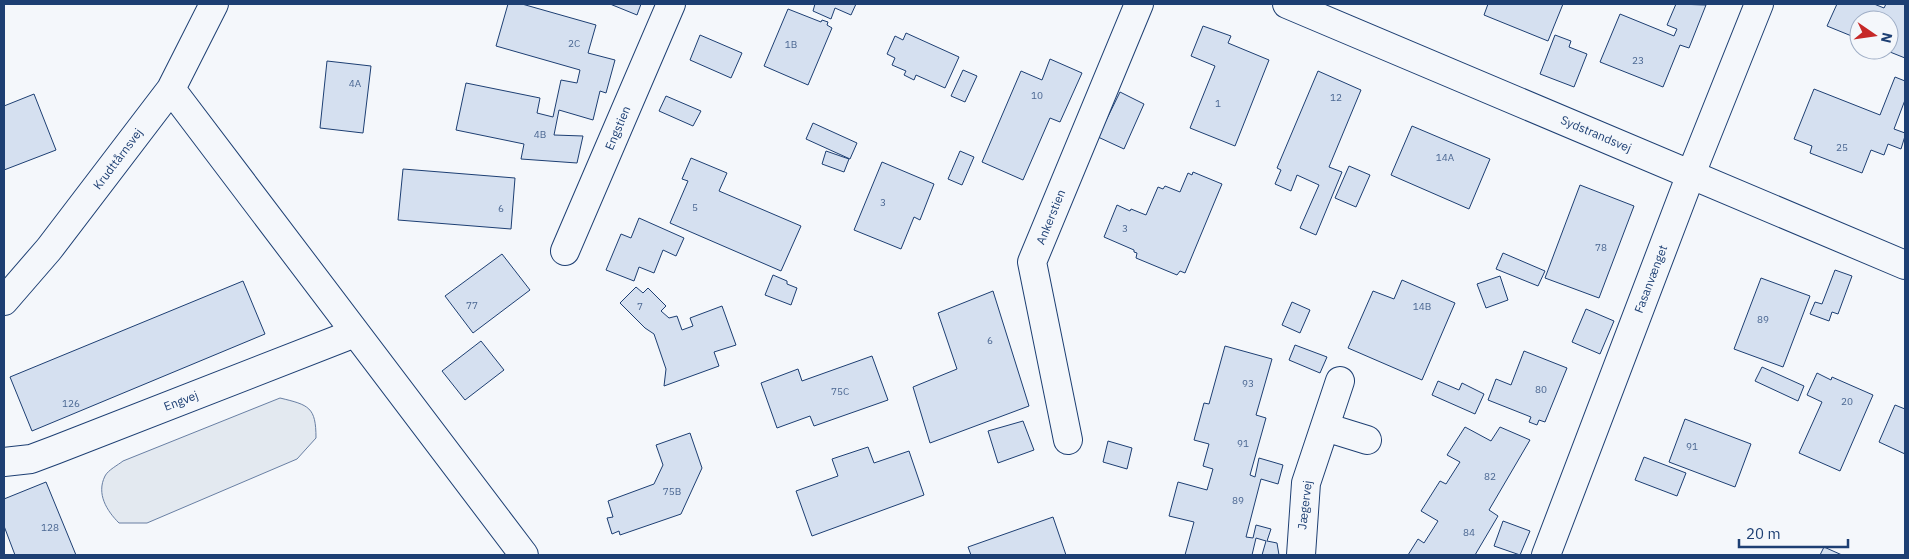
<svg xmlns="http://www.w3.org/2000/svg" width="1909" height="559" viewBox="0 0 1909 559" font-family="'IBM Plex Sans',sans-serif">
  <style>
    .green { fill: #e3e9f0; stroke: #687fa3 }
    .building { fill: #d5e0f0; stroke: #1d3f73 }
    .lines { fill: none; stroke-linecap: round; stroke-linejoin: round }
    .street-casing { stroke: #1d3f73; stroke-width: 30 }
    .street { stroke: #f4f7fb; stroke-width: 28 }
    .labels { text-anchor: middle; stroke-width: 4; stroke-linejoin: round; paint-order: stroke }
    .number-label { font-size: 10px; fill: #4b6792 }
    .street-label { font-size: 12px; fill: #1d3f73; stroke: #f4f7fb }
  </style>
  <rect width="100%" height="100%" fill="#f4f7fb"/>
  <path class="green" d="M280,398C309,405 316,407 316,438L297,459L147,523H119C107,511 96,494 105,476C108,470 118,465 123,461Z"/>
  <path class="building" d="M508,4H522L596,25L588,53L615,60L606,93L600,91L593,120L559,110L554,135L583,136L577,163L521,159L524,144L456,130L466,83L540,98L537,113L553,117L561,80L577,83L580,70L496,46Z
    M610,4H641L637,15Z
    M815,4H856L851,15L835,8L831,19L813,11Z
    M1488,4H1563L1548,41L1484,15Z
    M1676,4L1706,5L1689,48L1680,45L1663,87L1600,62L1620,14L1674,36L1677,29L1667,25Z
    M1837,4H1874L1884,8L1886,4H1905V58L1885,50H1889V20H1859V39L1827,26Z
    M788,9L821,22L822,20L828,22L827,25L832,28L808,85L764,66Z
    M1203,26L1231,36L1228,43L1269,60L1235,146L1190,128L1215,66L1191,56Z
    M906,33L959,57L945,88L916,75L914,80L904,75L906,71L892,65L895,58L887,54L895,36L903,40Z
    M700,35L742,53L731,78L690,60Z
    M1555,35L1571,41L1569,47L1587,54L1574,87L1540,74Z
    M1050,59L1082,73L1060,122L1050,118L1023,180L982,162L1021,71L1042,80Z
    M327,61L371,66L363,133L320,128Z
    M963,70L977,76L965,102L951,96Z
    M1318,71L1361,90L1329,167L1342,172L1316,235L1300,228L1319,185L1297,175L1291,191L1275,184L1281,170L1277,168Z
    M1895,77L1905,81V100L1894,129L1905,133V136L1901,149L1888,144L1884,155L1871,150L1862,173L1810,153L1812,146L1794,139L1814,89L1880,115Z
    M1120,92L1144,104L1124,149L1098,137Z
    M34,94L56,150L4,170V106Z
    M666,96L701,111L693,126L659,111Z
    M813,123L857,143L850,159L806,139Z
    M1412,126L1490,159L1469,209L1391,175Z
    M826,151L849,159L844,172L822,164Z
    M960,151L974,157L962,185L948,179Z
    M691,158L727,173L719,191L801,226L781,271L670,223L688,181L682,179Z
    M882,162L934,184L920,220L914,217L901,249L854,230Z
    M1349,166L1370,175L1356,207L1335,198Z
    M403,169L515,178L511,229L398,220Z
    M1193,172L1222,184L1185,273L1180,271L1177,275L1136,258L1137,253L1134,252V250L1104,237L1117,205L1130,211L1131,209L1146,215L1158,187L1163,189L1165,186L1180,192L1188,173L1192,175Z
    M1580,185L1634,206L1599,298L1545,278Z
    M639,218L684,238L676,256L663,250L654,273L639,267L634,281L606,270L621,234L631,238Z
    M1503,253L1545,271L1538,286L1496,269Z
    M502,254L530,290L473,333L445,296Z
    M1835,270L1852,276L1838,314L1832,312L1829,321L1810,314L1815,302L1822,304Z
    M773,275L787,281V284L797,288L791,305L765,295Z
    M1500,276L1508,300L1486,308L1477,284Z
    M1761,278L1810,296L1783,367L1734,349Z
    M1402,280L1455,303L1422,380L1348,348L1373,291L1394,299Z
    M243,281L265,334L32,431L10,377Z
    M636,287L643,293L648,288L666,306L661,311L669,318L677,316L682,330L693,326L690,318L722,306L736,345L714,352L719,366L664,386L666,369L654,334L645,328L620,303Z
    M993,291L1029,406L930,443L913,387L957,369L938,313Z
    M1292,302L1310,310L1300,333L1282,325Z
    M1586,309L1614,321L1600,354L1572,342Z
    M481,341L504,370L465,400L442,371Z
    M1295,345L1327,357L1320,373L1289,360Z
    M1225,346L1272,359L1256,415L1266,418L1250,475L1255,477L1259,458L1283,465L1278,484L1261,479L1246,537L1253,538L1256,525L1271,529L1267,541L1277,543L1279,555H1262L1266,541L1256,538L1252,555H1185L1194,522L1169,516L1178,482L1207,490L1213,469L1203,466L1209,444L1194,440L1204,403L1209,404Z
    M1524,351L1567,368L1545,422L1539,420L1537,425L1529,422L1531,417L1488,400L1496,379L1511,385Z
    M872,356L888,400L814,426L810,416L777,428L761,383L798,369L802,381Z
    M1762,367L1804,386L1798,401L1755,381Z
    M1817,373L1831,380L1832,377L1873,395L1840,471L1799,453L1822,402L1807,395Z
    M1438,381L1459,390L1462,383L1484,394L1475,414L1432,395Z
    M1895,405L1905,409V454L1879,442Z
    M1685,419L1751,444L1735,487L1669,462Z
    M1023,421L1034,450L998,463L988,431Z
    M1465,427L1491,441L1500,427L1530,440L1489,510L1498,516L1475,555H1408L1418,539L1424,543L1438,521L1421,511L1440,481L1446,484L1460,462L1447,455Z
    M690,433L702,468L681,514L620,535L619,531L612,534L607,518L613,517L608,501L654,484L663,465L656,445Z
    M1108,441L1132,448L1127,469L1103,462Z
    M868,447L874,463L909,451L924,495L812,536L796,491L838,476L832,459Z
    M1644,457L1686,473L1677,496L1635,480Z
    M46,482L76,555H15L4,526V499Z
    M1053,517L1066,555H971L968,547Z
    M1503,521L1530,531L1520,555L1494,546Z
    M1824,547L1842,555H1820Z"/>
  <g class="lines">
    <g class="street-casing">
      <path id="street" d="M1287,4L1905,265
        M171,89L524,555
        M565,251L671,4
        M4,301L49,249L171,89L214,4
        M1325,427L1367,440
        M1068,440L1032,262L1139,4
        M4,462L31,459L55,450L355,333
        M1301,555L1306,483L1340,381
        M1546,555L1691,174L1759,4"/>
    </g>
    <use href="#street" class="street"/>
  </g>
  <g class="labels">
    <g class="number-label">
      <text x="574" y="47">2C</text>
      <text x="791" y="48">1B</text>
      <text x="1638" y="64">23</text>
      <text x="355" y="87">4A</text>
      <text x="1037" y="99">10</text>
      <text x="1336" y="101">12</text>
      <text x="1218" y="107">1</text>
      <text x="540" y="138">4B</text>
      <text x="1842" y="151">25</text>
      <text x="1445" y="161">14A</text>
      <text x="883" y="206">3</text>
      <text x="695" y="211">5</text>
      <text x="501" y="212">6</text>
      <text x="1125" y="232">3</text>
      <text x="1601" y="251">78</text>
      <text x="472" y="309">77</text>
      <text x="640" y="310">7</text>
      <text x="1422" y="310">14B</text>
      <text x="1763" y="323">89</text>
      <text x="990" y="344">6</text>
      <text x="1248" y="387">93</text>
      <text x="1541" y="393">80</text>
      <text x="840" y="395">75C</text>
      <text x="1847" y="405">20</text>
      <text x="71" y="407">126</text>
      <text x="1243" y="447">91</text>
      <text x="1692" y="450">91</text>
      <text x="1490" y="480">82</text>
      <text x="672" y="495">75B</text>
      <text x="1238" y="504">89</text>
      <text x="50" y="531">128</text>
      <text x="1469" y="536">84</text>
    </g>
    <g class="street-label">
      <text transform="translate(618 128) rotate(-67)" y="4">Engstien</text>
      <text transform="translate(1596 134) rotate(23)" y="4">Sydstrandsvej</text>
      <text transform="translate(118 159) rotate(-53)" y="4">Krudttårnsvej</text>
      <text transform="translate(1051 217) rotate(-68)" y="4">Ankerstien</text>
      <text transform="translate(1651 279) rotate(-69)" y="4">Fasanvænget</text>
      <text transform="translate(181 401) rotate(-21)" y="4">Engvej</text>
      <text transform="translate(1305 505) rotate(-83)" y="4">Jægervej</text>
    </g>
  </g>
  <rect width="1909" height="559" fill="none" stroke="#1d3f73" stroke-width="10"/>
  <g transform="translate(1874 35) rotate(103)"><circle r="24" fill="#f4f7fb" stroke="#9eadc5"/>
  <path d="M0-4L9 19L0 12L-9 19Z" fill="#c62828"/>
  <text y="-8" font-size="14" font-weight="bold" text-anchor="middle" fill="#1d3f73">N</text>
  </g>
  <path d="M1739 539v8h109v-8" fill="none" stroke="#1d3f73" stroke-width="2.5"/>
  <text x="1746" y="539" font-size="15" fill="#1d3f73" stroke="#f4f7fb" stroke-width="4" paint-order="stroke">20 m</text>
</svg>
